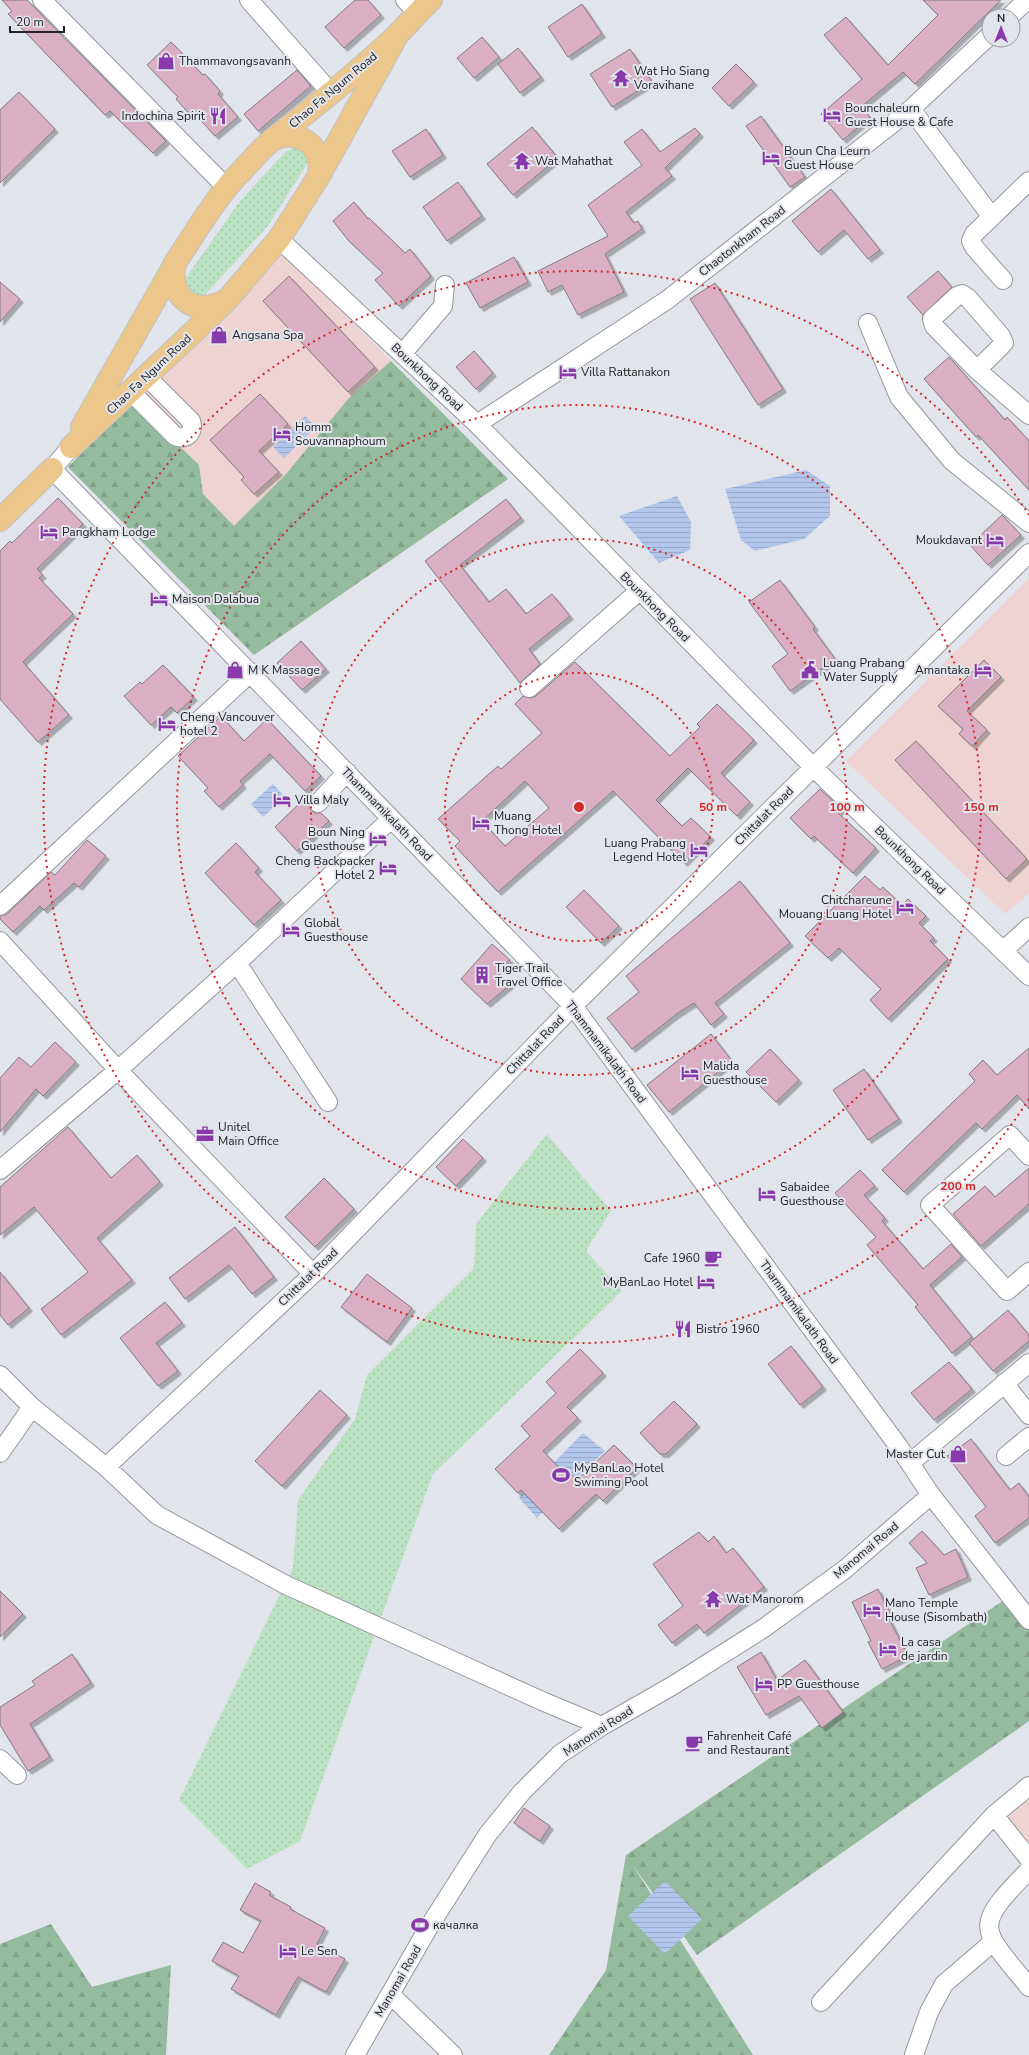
<svg xmlns="http://www.w3.org/2000/svg" width="1029" height="2055" viewBox="0 0 1029 2055" font-family="'Nunito Sans',sans-serif">
  <style>
    .commercial { fill: #eed3d2 }
    .grass { fill: url(#grass-dots) }
    .forest { fill: url(#forest-firs) }
    .water { fill: url(#water-rules) }
    .building { fill: #dbafc3; stroke: #837c7f; fill-rule: evenodd; filter: url(#shadow) }
    .lines { fill: none; stroke-linecap: round; stroke-linejoin: round }
    .minor-casing { stroke: #95979d; stroke-width: 20 }
    .major-casing { stroke: #c1c1c2; stroke-width: 24 }
    .minor { stroke: #fff; stroke-width: 18 }
    .major { stroke: #ecc78b; stroke-width: 22 }
    .ring { fill: none; stroke: #d62828; stroke-width: 2; stroke-dasharray: 2 4 }
    .labels { text-anchor: middle; stroke-width: 4; stroke-linejoin: round; paint-order: stroke }
    .poi-label { font-size: 12px; fill: #222326; stroke: #e2e4eb; text-anchor: start }
    .street-label { font-size: 12px; fill: #222326; stroke: #e2e4eb }
    .centre { fill: #d62828; stroke: #e2e4eb; stroke-width: 2 }
    .ring-label { font-size: 12px; text-anchor: middle; font-weight: bold; fill: #d62828; stroke: #e2e4eb; stroke-width: 4; stroke-linejoin: round; paint-order: stroke }
  </style>
  <defs>
    <pattern id="grass-dots" width="8" height="8" patternUnits="userSpaceOnUse"><rect width="8" height="8" fill="#bce2c4"/><path d="M2 2h.1M6 6h.1" fill="none" stroke="#a1c2a8" stroke-width="1.8" stroke-linecap="round"/></pattern>
    <pattern id="forest-firs" width="22" height="20" patternUnits="userSpaceOnUse"><rect width="22" height="20" fill="#95bb9e"/><path d="M5 1l3.5 6h-7zM16 11l3.5 6h-7z" fill="#80a088"/></pattern>
    <pattern id="water-rules" width="6" height="5" patternUnits="userSpaceOnUse"><rect width="6" height="5" fill="#b2c6ec"/><path d="M0 2.5h6" fill="none" stroke="#99aaca"/></pattern>
    <filter id="shadow"><feDropShadow dx="3.5" dy="3.5" stdDeviation="0" flood-color="#0004"/></filter>
  </defs>
  <rect width="100%" height="100%" fill="#e2e4eb"/>
  <path class="commercial" d="M280,249L508,479L254,655L68,467Z
    M1029,578V894L1005,914L846,761Z
    M1029,1800V1848L1006,1817Z"/>
  <path class="grass" d="M297,146L306,152L307,164L267,227L203,297L183,292L185,279L240,201L285,152Z
    M547,1134L611,1211L586,1251L622,1291L433,1474L300,1841L247,1869L179,1800L293,1568L298,1500L355,1419L367,1375L474,1268L476,1224Z"/>
  <path class="forest" d="M391,361L508,479L254,655L68,467L133,401L199,465L203,494L234,526L286,474L349,398Z
    M1010,1596L1029,1620V1721L697,1955L632,1864L753,2055H549L606,1970L626,1855Z
    M51,1924L92,1987L171,1965L166,2055H0V1944Z"/>
  <path class="water" d="M305,416L316,427L284,458L273,447Z
    M806,470L830,486V516L804,539L755,551L741,540L725,489Z
    M677,496L691,522L690,550L659,563L619,516Z
    M273,784L285,797L263,817L251,804Z
    M583,1433L605,1451L537,1518L519,1498Z
    M665,1881L702,1919L665,1954L628,1916Z"/>
  <path class="building" d="M2,0H27L166,141L153,153L110,111L105,115L8,14L12,11Z
    M355,0H368L381,15L344,48L325,27Z
    M923,0H1001L915,84L903,72L861,107L870,117L843,140L821,114L862,79L824,35L846,17L888,65L938,15Z
    M582,4L602,34L568,57L548,27Z
    M482,37L499,57L474,78L457,58Z
    M171,42L203,75L205,74L220,91L218,94L238,117L215,136L195,114L192,117L176,99L178,97L147,65Z
    M518,48L541,77L520,93L498,64Z
    M630,49L652,82L612,107L590,74Z
    M736,64L754,82L729,106L712,88Z
    M297,70L311,86L258,131L244,114Z
    M19,92L55,129L0,183V110Z
    M761,116L805,177L790,187L746,126Z
    M532,127L558,158L513,195L487,164Z
    M695,128L700,134L665,168L672,176L626,212L634,223L638,221L642,229L605,254L624,292L578,315L562,285L548,292L538,271L608,236L588,205L642,165L624,142L642,129L660,152Z
    M426,129L443,155L410,177L392,151Z
    M458,182L482,216L447,241L423,207Z
    M831,189L880,250L868,259L844,230L818,252L792,221Z
    M354,202L368,219L369,218L405,253L410,249L431,276L399,306L375,280L383,273L348,240L333,221Z
    M514,257L528,282L480,308L466,283Z
    M938,271L952,287L923,315L907,297Z
    M289,276L375,367L348,392L263,301Z
    M0,282L20,299L0,322Z
    M715,283L783,389L758,405L690,299Z
    M474,351L493,373L476,389L456,367Z
    M949,357L1005,420L1007,417L1029,441V490L978,435L976,437L924,379Z
    M260,394L288,424L259,451L279,472L254,494L241,480L244,477L210,440Z
    M58,498L83,524L37,569L43,575L39,578L73,614L23,662L69,715L38,742L0,699V551L10,541L12,543Z
    M506,499L521,518L460,565L489,602L506,589L526,614L552,594L570,616L529,649L540,664L520,683L425,561Z
    M1002,515L1021,535L988,565L970,545Z
    M780,580L815,627L813,629L835,659L790,691L772,666L788,654L749,602Z
    M301,641L326,669L302,690L277,663Z
    M984,660L1001,677L967,711L987,730L972,746L959,734L963,729L938,706Z
    M575,662L670,756L700,727L697,724L717,704L754,740L721,773L750,802L737,816L688,768L656,800L682,826L691,818L711,837L684,863L613,791L498,892L455,846L460,841L438,819L498,766L501,769L542,733L515,704L523,696L531,698L536,696ZM525,781L549,808L505,846L482,821Z
    M163,665L194,697L177,713L171,707L151,725L124,696L140,682L142,684Z
    M221,716L244,741L267,719L321,776L305,791L270,754L240,781L243,785L219,807L204,791L208,788L178,756Z
    M916,741L1027,859L1006,879L895,760Z
    M820,789L841,809L838,813L876,848L853,873L814,836L811,839L790,818Z
    M306,797L311,810L315,813H321L329,821L297,851L275,827Z
    M87,840L106,856L79,887L74,883L44,910L40,906L13,932L0,919V916L7,914L51,872L55,875Z
    M236,843L259,868L255,872L281,900L254,925L205,873Z
    M865,876L880,890L883,887L902,905L908,899L926,916L919,923L934,938L930,941L948,959L888,1019L870,1000L881,989L839,948L828,958L805,936Z
    M740,881L790,943L715,1003L724,1014L711,1025L694,1003L678,1013L632,1049L607,1018L639,992L626,976Z
    M584,890L619,926L601,943L566,907Z
    M492,944L510,960L496,971L510,985L487,1004L461,979Z
    M711,1034L732,1061L669,1112L647,1085Z
    M55,1042L76,1062L43,1096L36,1089L0,1132V1078L19,1057L31,1067Z
    M1029,1048V1109L1017,1095L982,1129L976,1123L904,1192L882,1170L975,1081L969,1074L983,1060L997,1075Z
    M770,1049L799,1080L776,1102L746,1072Z
    M864,1069L899,1119L868,1140L833,1090Z
    M68,1127L111,1178L137,1155L160,1182L97,1238L132,1280L61,1335L41,1309L88,1272L34,1207L0,1235V1187Z
    M463,1139L483,1158L456,1186L436,1167Z
    M1029,1168V1204L981,1246L953,1214L985,1186L995,1197Z
    M860,1170L875,1186L864,1195L885,1218L882,1221L923,1269L951,1244L962,1257L930,1285L972,1337L952,1353L915,1307L918,1305L867,1245L876,1237L835,1193Z
    M324,1178L354,1209L315,1247L285,1217Z
    M235,1227L274,1277L252,1294L229,1265L185,1299L169,1278Z
    M0,1272L29,1308L8,1325L0,1315Z
    M367,1274L412,1308L387,1342L341,1307Z
    M165,1302L182,1323L156,1343L178,1371L158,1386L120,1338Z
    M1008,1310L1029,1335V1341L993,1371L969,1343Z
    M791,1346L823,1387L800,1405L768,1364Z
    M580,1349L603,1373L567,1407L578,1418L543,1451L567,1476L570,1473L577,1480L614,1445L637,1468L603,1501L596,1494L559,1529L521,1490L518,1493L495,1469L530,1436L521,1426L556,1393L546,1382Z
    M949,1362L972,1389L934,1420L911,1393Z
    M320,1390L347,1415L282,1486L255,1461Z
    M674,1401L697,1424L666,1454H660L640,1433Z
    M971,1439L1010,1490L1019,1483L1029,1497V1518L995,1543L975,1516L986,1507L947,1456Z
    M922,1531L944,1555L956,1549L968,1577L929,1595L916,1568L927,1563L909,1543Z
    M699,1532L708,1542L714,1536L726,1553L733,1548L764,1587L704,1633L697,1624L672,1643L658,1625L683,1606L653,1564Z
    M878,1589L892,1617L889,1619L908,1656L882,1669L868,1642L871,1641L852,1602Z
    M0,1591L23,1614L0,1637Z
    M761,1652L777,1680L805,1660L843,1712L822,1728L799,1696L766,1715L737,1667Z
    M72,1654L91,1683L30,1724L50,1757L28,1771L0,1725V1707L35,1685L32,1681Z
    M524,1808L550,1826L540,1841L514,1823Z
    M255,1883L271,1892L269,1895L291,1907L290,1909L325,1928L317,1944L345,1959L326,1992L298,1977L276,2015L231,1989L239,1976L212,1961L223,1942L243,1953L261,1921L240,1910Z"/>
  <g class="lines">
    <g class="minor-casing">
      <path id="minor" d="M42,0L226,187
        M249,0L331,93
        M405,0L417,12
        M1010,16L1027,0
        M911,109L992,217
        M279,239L477,424L813,767L1029,976
        M1003,280L974,247L971,241L974,234L1029,181
        M868,323L899,397L952,461L1029,523
        M402,354L443,306L445,285
        M977,370L1004,343L1001,336L968,298L962,294L957,296L932,319L934,326L977,370L1029,415
        M130,391L175,436C186,441 195,432 191,421L146,376
        M477,424L667,300L911,109L989,36
        M71,447L52,469L573,1006L899,1447L931,1495L1029,1620
        M529,688L639,591
        M318,803L347,772
        M0,906L251,672
        M0,941L118,1070L313,1274
        M1004,950L1029,927
        M237,963L328,1102
        M1029,1156L1010,1135L930,1205L1007,1291L1029,1272
        M0,1170L118,1070L237,963L391,819
        M0,1375L32,1407L106,1467L157,1515L286,1585L542,1701L602,1726
        M1004,1383L1029,1415
        M0,1453L32,1407
        M1006,1456L1029,1437
        M910,1463L1029,1363
        M106,1467L313,1274L573,1006L1029,553
        M0,1759L17,1775
        M994,1815L1029,1859
        M1029,1870C972,1928 980,1927 1029,1987
        M390,1994L453,2055
        M821,2002L994,1815L1029,1786
        M355,2055L430,1925L488,1834L522,1792L560,1754L602,1726L672,1686L764,1628L844,1570L931,1495
        M914,2055L929,2012L944,1984L993,1942"/>
    </g>
    <g class="major-casing">
      <path id="major" d="M273,139C316,106 358,72 397,35C409,23 419,11 431,0
        M319,176C321,162 319,150 306,141C297,135 284,134 274,139C265,145 257,154 250,162C242,171 234,178 227,187C208,210 192,238 175,263C167,298 196,318 227,300L279,239L319,176L398,34
        M82,427L175,264
        M71,447L224,303
        M0,520L52,469"/>
    </g>
    <use href="#minor" class="minor"/>
    <use href="#major" class="major"/>
  </g>
  <g class="ring">
    <circle cx="579" cy="807" r="134"/>
    <circle cx="579" cy="807" r="268"/>
    <circle cx="579" cy="807" r="402"/>
    <path d="M1029 1099A536 536 0 1 1 1029 515"/>
  </g>
  <defs>
    <g id="shop-bare" transform="scale(1.38)"><path d="M-5-2.5h2.3a2.7 3.5 0 0 1 5.4 0H5L5.5 6h-11ZM-1.5-2.5h3a1.5 2.3 0 0 0-3 0Z" fill="#893aaa" stroke="#e2e4eb" stroke-width="2.5" paint-order="stroke"/></g>
    <g id="temple-bare" transform="scale(1.38)"><path d="M0-6L5-2H3V0L6.5 2.5H4V6H1.5V3h-3V6H-4V2.5H-6.5L-3 0V-2H-5Z" fill="#893aaa" stroke="#e2e4eb" stroke-width="2.5" paint-order="stroke"/></g>
    <g id="hotel-bare" transform="scale(1.38)"><path d="M-6-4.5h1.5V1H6V5H4.5V3h-9V5H-6ZM-4 0a1.8 1.8 0 1 1 3.6 0ZM.5 0V-2.5h3Q6-2.5 6 0Z" fill="#893aaa" stroke="#e2e4eb" stroke-width="2.5" paint-order="stroke"/></g>
    <g id="restaurant-bare" transform="scale(1.38)"><path d="M-5-6h1v4h1v-4h1v4h1v-4h1v5L-1.5 .5V6h-2V.5L-5-1ZM5-6V6H3V1.5H1.5Q1.5-4 5-6Z" fill="#893aaa" stroke="#e2e4eb" stroke-width="2.5" paint-order="stroke"/></g>
    <g id="civic-bare" transform="scale(1.38)"><path d="M-.6-6.5H3V-4.5H.6V-3L4-1V1h2V6H-6V1h2V-1L-.6-3ZM-1.2 2.5V6h2.4V2.5Z" fill="#893aaa" stroke="#e2e4eb" stroke-width="2.5" paint-order="stroke"/></g>
    <g id="building-bare" transform="scale(1.38)"><path d="M-4-6H4V6H1V3H-1V6H-4ZM-2.5-4.3h1.7v1.8h-1.7ZM.8-4.3h1.7v1.8H.8ZM-2.5-1h1.7V.8h-1.7ZM.8-1h1.7V.8H.8Z" fill="#893aaa" stroke="#e2e4eb" stroke-width="2.5" paint-order="stroke"/></g>
    <g id="office-bare" transform="scale(1.38)"><path d="M-6-3h4V-5.5h4V-3h4V5H-6ZM-1-4.5V-3h2v-1.5ZM-6 0V1H6V0Z" fill="#893aaa" stroke="#e2e4eb" stroke-width="2.5" paint-order="stroke"/></g>
    <g id="cafe-bare" transform="scale(1.38)"><path d="M-5.5-4.5H6V0H3Q3 3.5 0 3.5H-2.5Q-5.5 3.5-5.5 0ZM3-3.2v2h1.7v-2ZM-6 4.5H4V6H-6Z" fill="#893aaa" stroke="#e2e4eb" stroke-width="2.5" paint-order="stroke"/></g>
    <g id="stadium-bare" transform="scale(1.38)"><path d="M0-5a6.5 5 0 1 0 0 10a6.5 5 0 1 0 0-10ZM-3.5-1.8h7v3.6h-7Z" fill="#893aaa" stroke="#e2e4eb" stroke-width="2.5" paint-order="stroke"/></g>
  </defs>
  <g fill-rule="evenodd">
    <use href="#shop-bare" x="166" y="61"/>
    <use href="#temple-bare" x="621" y="78"/>
    <use href="#hotel-bare" x="832" y="115"/>
    <use href="#restaurant-bare" x="218" y="116"/>
    <use href="#hotel-bare" x="771" y="158"/>
    <use href="#temple-bare" x="522" y="161"/>
    <use href="#shop-bare" x="219" y="335"/>
    <use href="#hotel-bare" x="568" y="372"/>
    <use href="#hotel-bare" x="282" y="434"/>
    <use href="#hotel-bare" x="49" y="532"/>
    <use href="#hotel-bare" x="995" y="540"/>
    <use href="#hotel-bare" x="159" y="599"/>
    <use href="#shop-bare" x="235" y="670"/>
    <use href="#civic-bare" x="810" y="670"/>
    <use href="#hotel-bare" x="983" y="670"/>
    <use href="#hotel-bare" x="167" y="724"/>
    <use href="#hotel-bare" x="282" y="800"/>
    <use href="#hotel-bare" x="481" y="823"/>
    <use href="#hotel-bare" x="378" y="839"/>
    <use href="#hotel-bare" x="699" y="850"/>
    <use href="#hotel-bare" x="388" y="868"/>
    <use href="#hotel-bare" x="905" y="907"/>
    <use href="#hotel-bare" x="291" y="930"/>
    <use href="#building-bare" x="482" y="975"/>
    <use href="#hotel-bare" x="690" y="1073"/>
    <use href="#office-bare" x="205" y="1134"/>
    <use href="#hotel-bare" x="767" y="1194"/>
    <use href="#cafe-bare" x="713" y="1258"/>
    <use href="#hotel-bare" x="706" y="1282"/>
    <use href="#restaurant-bare" x="683" y="1329"/>
    <use href="#shop-bare" x="958" y="1454"/>
    <use href="#stadium-bare" x="561" y="1475"/>
    <use href="#temple-bare" x="713" y="1599"/>
    <use href="#hotel-bare" x="872" y="1610"/>
    <use href="#hotel-bare" x="888" y="1649"/>
    <use href="#hotel-bare" x="764" y="1684"/>
    <use href="#cafe-bare" x="694" y="1743"/>
    <use href="#stadium-bare" x="420" y="1925"/>
    <use href="#hotel-bare" x="288" y="1951"/>
  </g>
  <g class="labels">
    <g class="poi-label">
      <text x="179" y="65">Thammavongsavanh</text>
      <text x="634" y="75">Wat Ho Siang<tspan x="634" dy="14">Voravihane</tspan></text>
      <text x="845" y="112">Bounchaleurn<tspan x="845" dy="14">Guest House &amp; Cafe</tspan></text>
      <text x="205" y="120" text-anchor="end">Indochina Spirit</text>
      <text x="784" y="155">Boun Cha Leurn<tspan x="784" dy="14">Guest House</tspan></text>
      <text x="535" y="165">Wat Mahathat</text>
      <text x="232" y="339">Angsana Spa</text>
      <text x="581" y="376">Villa Rattanakon</text>
      <text x="295" y="431">Homm<tspan x="295" dy="14">Souvannaphoum</tspan></text>
      <text x="62" y="536">Pangkham Lodge</text>
      <text x="982" y="544" text-anchor="end">Moukdavant</text>
      <text x="172" y="603">Maison Dalabua</text>
      <text x="823" y="667">Luang Prabang<tspan x="823" dy="14">Water Supply</tspan></text>
      <text x="248" y="674">M K Massage</text>
      <text x="970" y="674" text-anchor="end">Amantaka</text>
      <text x="180" y="721">Cheng Vancouver<tspan x="180" dy="14">hotel 2</tspan></text>
      <text x="295" y="804">Villa Maly</text>
      <text x="494" y="820">Muang<tspan x="494" dy="14">Thong Hotel</tspan></text>
      <text x="365" y="836" text-anchor="end">Boun Ning<tspan x="365" dy="14">Guesthouse</tspan></text>
      <text x="686" y="847" text-anchor="end">Luang Prabang<tspan x="686" dy="14">Legend Hotel</tspan></text>
      <text x="375" y="865" text-anchor="end">Cheng Backpacker<tspan x="375" dy="14">Hotel 2</tspan></text>
      <text x="892" y="904" text-anchor="end">Chitchareune<tspan x="892" dy="14">Mouang Luang Hotel</tspan></text>
      <text x="304" y="927">Global<tspan x="304" dy="14">Guesthouse</tspan></text>
      <text x="495" y="972">Tiger Trail<tspan x="495" dy="14">Travel Office</tspan></text>
      <text x="703" y="1070">Malida<tspan x="703" dy="14">Guesthouse</tspan></text>
      <text x="218" y="1131">Unitel<tspan x="218" dy="14">Main Office</tspan></text>
      <text x="780" y="1191">Sabaidee<tspan x="780" dy="14">Guesthouse</tspan></text>
      <text x="700" y="1262" text-anchor="end">Cafe 1960</text>
      <text x="693" y="1286" text-anchor="end">MyBanLao Hotel</text>
      <text x="696" y="1333">Bistro 1960</text>
      <text x="945" y="1458" text-anchor="end">Master Cut</text>
      <text x="574" y="1472">MyBanLao Hotel<tspan x="574" dy="14">Swiming Pool</tspan></text>
      <text x="726" y="1603">Wat Manorom</text>
      <text x="885" y="1607">Mano Temple<tspan x="885" dy="14">House (Sisombath)</tspan></text>
      <text x="901" y="1646">La casa<tspan x="901" dy="14">de jardin</tspan></text>
      <text x="777" y="1688">PP Guesthouse</text>
      <text x="707" y="1740">Fahrenheit Café<tspan x="707" dy="14">and Restaurant</tspan></text>
      <text x="433" y="1929">качалка</text>
      <text x="301" y="1955">Le Sen</text>
    </g>
    <g class="street-label">
      <text transform="translate(333 90) rotate(-40)" y="4">Chao Fa Ngum Road</text>
      <text transform="translate(742 241) rotate(-38)" y="4">Chaotonkham Road</text>
      <text transform="translate(149 374) rotate(-43)" y="4">Chao Fa Ngum Road</text>
      <text transform="translate(427 377) rotate(43)" y="4">Bounkhong Road</text>
      <text transform="translate(655 607) rotate(45)" y="4">Bounkhong Road</text>
      <text transform="translate(387 814) rotate(46)" y="4">Thammamikalath Road</text>
      <text transform="translate(764 816) rotate(-45)" y="4">Chittalat Road</text>
      <text transform="translate(910 860) rotate(44)" y="4">Bounkhong Road</text>
      <text transform="translate(535 1045) rotate(-46)" y="4">Chittalat Road</text>
      <text transform="translate(606 1052) rotate(53)" y="4">Thammamikalath Road</text>
      <text transform="translate(308 1277) rotate(-44)" y="4">Chittalat Road</text>
      <text transform="translate(799 1312) rotate(54)" y="4">Thammamikalath Road</text>
      <text transform="translate(866 1550) rotate(-40)" y="4">Manomai Road</text>
      <text transform="translate(598 1731) rotate(-33)" y="4">Manomai Road</text>
      <text transform="translate(398 1981) rotate(-60)" y="4">Manomai Road</text>
    </g>
  </g>
  <circle cx="579" cy="807" r="6" class="centre"/>
  <g class="ring-label">
    <text x="713" y="811">50 m</text>
    <text x="847" y="811">100 m</text>
    <text x="981" y="811">150 m</text>
    <text x="958" y="1190">200 m</text>
  </g>
  <g transform="translate(1001 28)"><circle r="19" fill="#e2e4eb" stroke="#95979c"/>
  <path d="M0-3L7 15L0 10L-7 15Z" fill="#893aaa"/>
  <text y="-6" font-size="11" font-weight="bold" text-anchor="middle" fill="#222326">N</text>
  </g>
  <path d="M10 26v6h54v-6" fill="none" stroke="#222326" stroke-width="2"/>
  <text x="16" y="26" font-size="12" fill="#222326" stroke="#e2e4eb" stroke-width="3" paint-order="stroke">20 m</text>
</svg>
